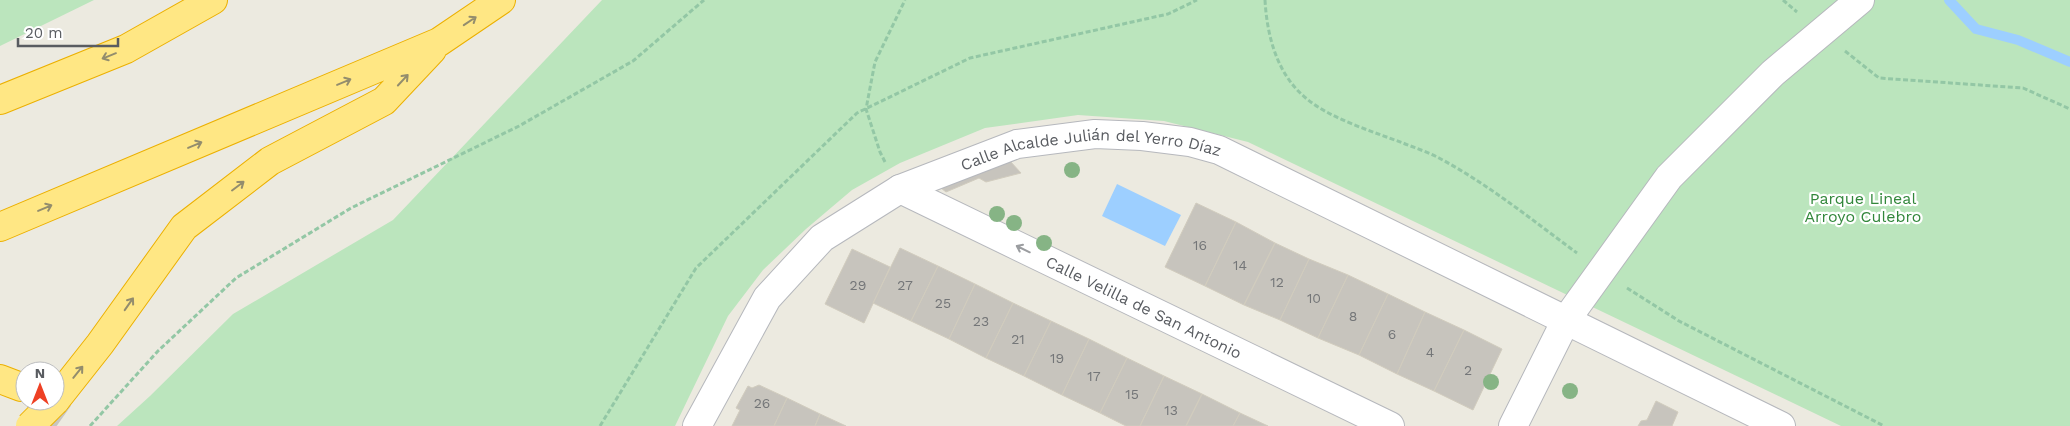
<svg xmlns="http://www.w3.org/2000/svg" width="2070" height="426" viewBox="0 0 2070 426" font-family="'Work Sans',sans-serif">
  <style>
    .green { fill: #bbe5bd }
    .water { fill: #9dcfff }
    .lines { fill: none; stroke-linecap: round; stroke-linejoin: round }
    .stream { stroke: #9dcfff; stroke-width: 10 }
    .building { fill: #c7c4bd; stroke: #d1ccbe }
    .highway-tunnel { stroke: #c7c6c0; stroke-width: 28; stroke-dasharray: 28 14; stroke-linecap: butt }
    .street-casing { stroke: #b6b8bd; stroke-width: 30 }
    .highway-casing { stroke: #ecb000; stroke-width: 30 }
    .path { stroke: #93c7a5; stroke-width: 3; stroke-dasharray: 5 2.5; stroke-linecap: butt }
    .street { stroke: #fff; stroke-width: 28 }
    .highway { stroke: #ffe784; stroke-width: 28 }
    .highway-bridge-casing { stroke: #ecb000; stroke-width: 30; stroke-linecap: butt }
    .highway-bridge { stroke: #ffe784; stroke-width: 28 }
    .tree { fill: #86b485 }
    .oneway { stroke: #938d6d }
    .oneway2 { stroke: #9b9da0 }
    .labels { text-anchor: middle; stroke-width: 4.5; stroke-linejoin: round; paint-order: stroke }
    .number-label { font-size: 14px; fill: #747678 }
    .street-label { font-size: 16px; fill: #595c61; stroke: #fff }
    .park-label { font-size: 16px; fill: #32873b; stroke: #fff }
  </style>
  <rect width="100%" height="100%" fill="#eceae0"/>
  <path class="green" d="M0,0H94L0,46Z
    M602,0H2070V426H1841L1248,142L1164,121L1078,115L985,128L900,163L852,190L806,229L763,270L728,316L675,426H117L150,396L233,314L393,220Z"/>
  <path class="water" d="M1117,184L1181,215L1165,246L1102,216Z"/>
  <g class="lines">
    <path class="stream" d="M1949,0L1976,29L2018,40L2070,62"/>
  </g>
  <path class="building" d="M1010,161L1021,173L986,182L979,178L946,192L936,184Z
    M1196,203L1236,222L1205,286L1165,267Z
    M1236,222L1275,243L1244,305L1205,286Z
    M1275,243L1309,259L1280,320L1244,305Z
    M900,248L938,266L911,321L873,303Z
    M852,249L890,267L864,323L825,304Z
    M1309,259L1348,275L1318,338L1280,320Z
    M938,266L975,284L949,339L911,321Z
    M1348,275L1388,294L1359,355L1318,338Z
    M975,284L1013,303L986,358L949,339Z
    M1388,294L1425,312L1397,374L1359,355Z
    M1013,303L1051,321L1024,376L986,358Z
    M1425,312L1464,330L1434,391L1397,374Z
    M1051,321L1089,339L1062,395L1024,376Z
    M1464,330L1502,349L1473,410L1434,391Z
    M1089,339L1127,358L1100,413L1062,395Z
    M1127,358L1164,376L1140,426H1126L1100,413Z
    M1164,376L1202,394L1186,426H1140Z
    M759,385L787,398L774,426H732L740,410L736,408L748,386L752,388Z
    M1202,394L1240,413L1233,426H1186Z
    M787,398L820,414L815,426H774Z
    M1656,401L1678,412L1672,426H1638L1641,421L1647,420Z
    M1240,413L1268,426H1233Z
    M820,414L846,426H815Z"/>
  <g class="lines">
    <path class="highway-tunnel" d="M40,401L67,420L71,426"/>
    <g class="street-casing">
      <g id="street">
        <path id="s1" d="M900,189L1390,426"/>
        <path id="s2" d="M697,426L767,298L822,238L900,189L1017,144L1095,134L1142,136L1190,142L1219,150L1781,426"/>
        <path d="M1513,426L1566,320L1669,177L1773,73L1860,0"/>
      </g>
    </g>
    <g class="highway-casing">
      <path id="highway" d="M0,100L126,49L213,0
        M0,227L439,42L501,0
        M0,379L21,387
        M55,401L100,344L184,227L270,161L384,101L432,50"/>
    </g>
    <path class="path" d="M1265,0C1267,36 1277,75 1307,99C1331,119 1374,132 1403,143C1415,148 1428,152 1439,158C1488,184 1532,220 1577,253
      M1783,0L1797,12
      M1845,51L1879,78L2023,88L2070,109
      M885,162L880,152L866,109L875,62L905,0
      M1627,288L1679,321L1884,426
      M90,426L158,351L236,278L351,208L519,126L633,61L704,0
      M600,426L696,268L857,113L970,58L1168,14L1197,0"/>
    <use href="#street" class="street"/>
    <use href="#highway" class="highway"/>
    <g class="highway-bridge-casing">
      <path id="highway-bridge" d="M30,426L55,401"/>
    </g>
    <use href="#highway-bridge" class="highway-bridge"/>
  </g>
  <g class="tree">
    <circle cx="1072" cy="170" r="8"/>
    <circle cx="997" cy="214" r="8"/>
    <circle cx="1014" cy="223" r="8"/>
    <circle cx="1044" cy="243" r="8"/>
    <circle cx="1491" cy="382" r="8"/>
    <circle cx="1570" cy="391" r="8"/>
  </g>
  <defs><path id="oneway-shaft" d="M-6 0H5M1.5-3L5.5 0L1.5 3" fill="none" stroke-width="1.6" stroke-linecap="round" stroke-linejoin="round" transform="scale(1.25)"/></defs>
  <g class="oneway">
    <use href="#oneway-shaft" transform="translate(470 21) rotate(-34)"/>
    <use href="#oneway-shaft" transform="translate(109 56) rotate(158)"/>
    <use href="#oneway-shaft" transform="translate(403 80) rotate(-47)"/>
    <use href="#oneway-shaft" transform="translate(344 82) rotate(-23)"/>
    <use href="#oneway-shaft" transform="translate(195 145) rotate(-23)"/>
    <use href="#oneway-shaft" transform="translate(238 186) rotate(-37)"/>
    <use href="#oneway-shaft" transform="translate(45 208) rotate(-23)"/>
    <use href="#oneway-shaft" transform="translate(129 304) rotate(-55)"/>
    <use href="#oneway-shaft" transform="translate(78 372) rotate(-51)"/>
  </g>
  <use class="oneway2" href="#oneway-shaft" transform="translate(1023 249) rotate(-154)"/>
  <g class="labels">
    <g class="number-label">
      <text x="1200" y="250">16</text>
      <text x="1240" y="270">14</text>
      <text x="1277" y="287">12</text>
      <text x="858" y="290">29</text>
      <text x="905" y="290">27</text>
      <text x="1314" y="303">10</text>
      <text x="943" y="308">25</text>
      <text x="1353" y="321">8</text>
      <text x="981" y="326">23</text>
      <text x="1392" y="339">6</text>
      <text x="1018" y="344">21</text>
      <text x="1430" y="357">4</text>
      <text x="1057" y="363">19</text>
      <text x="1468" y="375">2</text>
      <text x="1094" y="381">17</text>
      <text x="1132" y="399">15</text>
      <text x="762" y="408">26</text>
      <text x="1171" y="415">13</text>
    </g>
    <g class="street-label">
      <text dy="6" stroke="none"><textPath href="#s2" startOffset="518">Calle Alcalde Julián del Yerro Díaz</textPath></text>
      <text dy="6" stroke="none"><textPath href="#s1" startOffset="271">Calle Velilla de San Antonio</textPath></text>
    </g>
    <g class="park-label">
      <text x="1863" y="204">Parque Lineal<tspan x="1863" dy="18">Arroyo Culebro</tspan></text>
    </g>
  </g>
  <g transform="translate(40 386)"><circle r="24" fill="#ffffff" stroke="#bdbec0"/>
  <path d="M0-4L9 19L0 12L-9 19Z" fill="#ee4024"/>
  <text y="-8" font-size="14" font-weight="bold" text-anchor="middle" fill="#595c61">N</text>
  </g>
  <path d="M18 38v8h100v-8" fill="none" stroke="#595c61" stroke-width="2.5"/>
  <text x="25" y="38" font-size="15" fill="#595c61" stroke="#ffffff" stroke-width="4" paint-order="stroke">20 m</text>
</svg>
